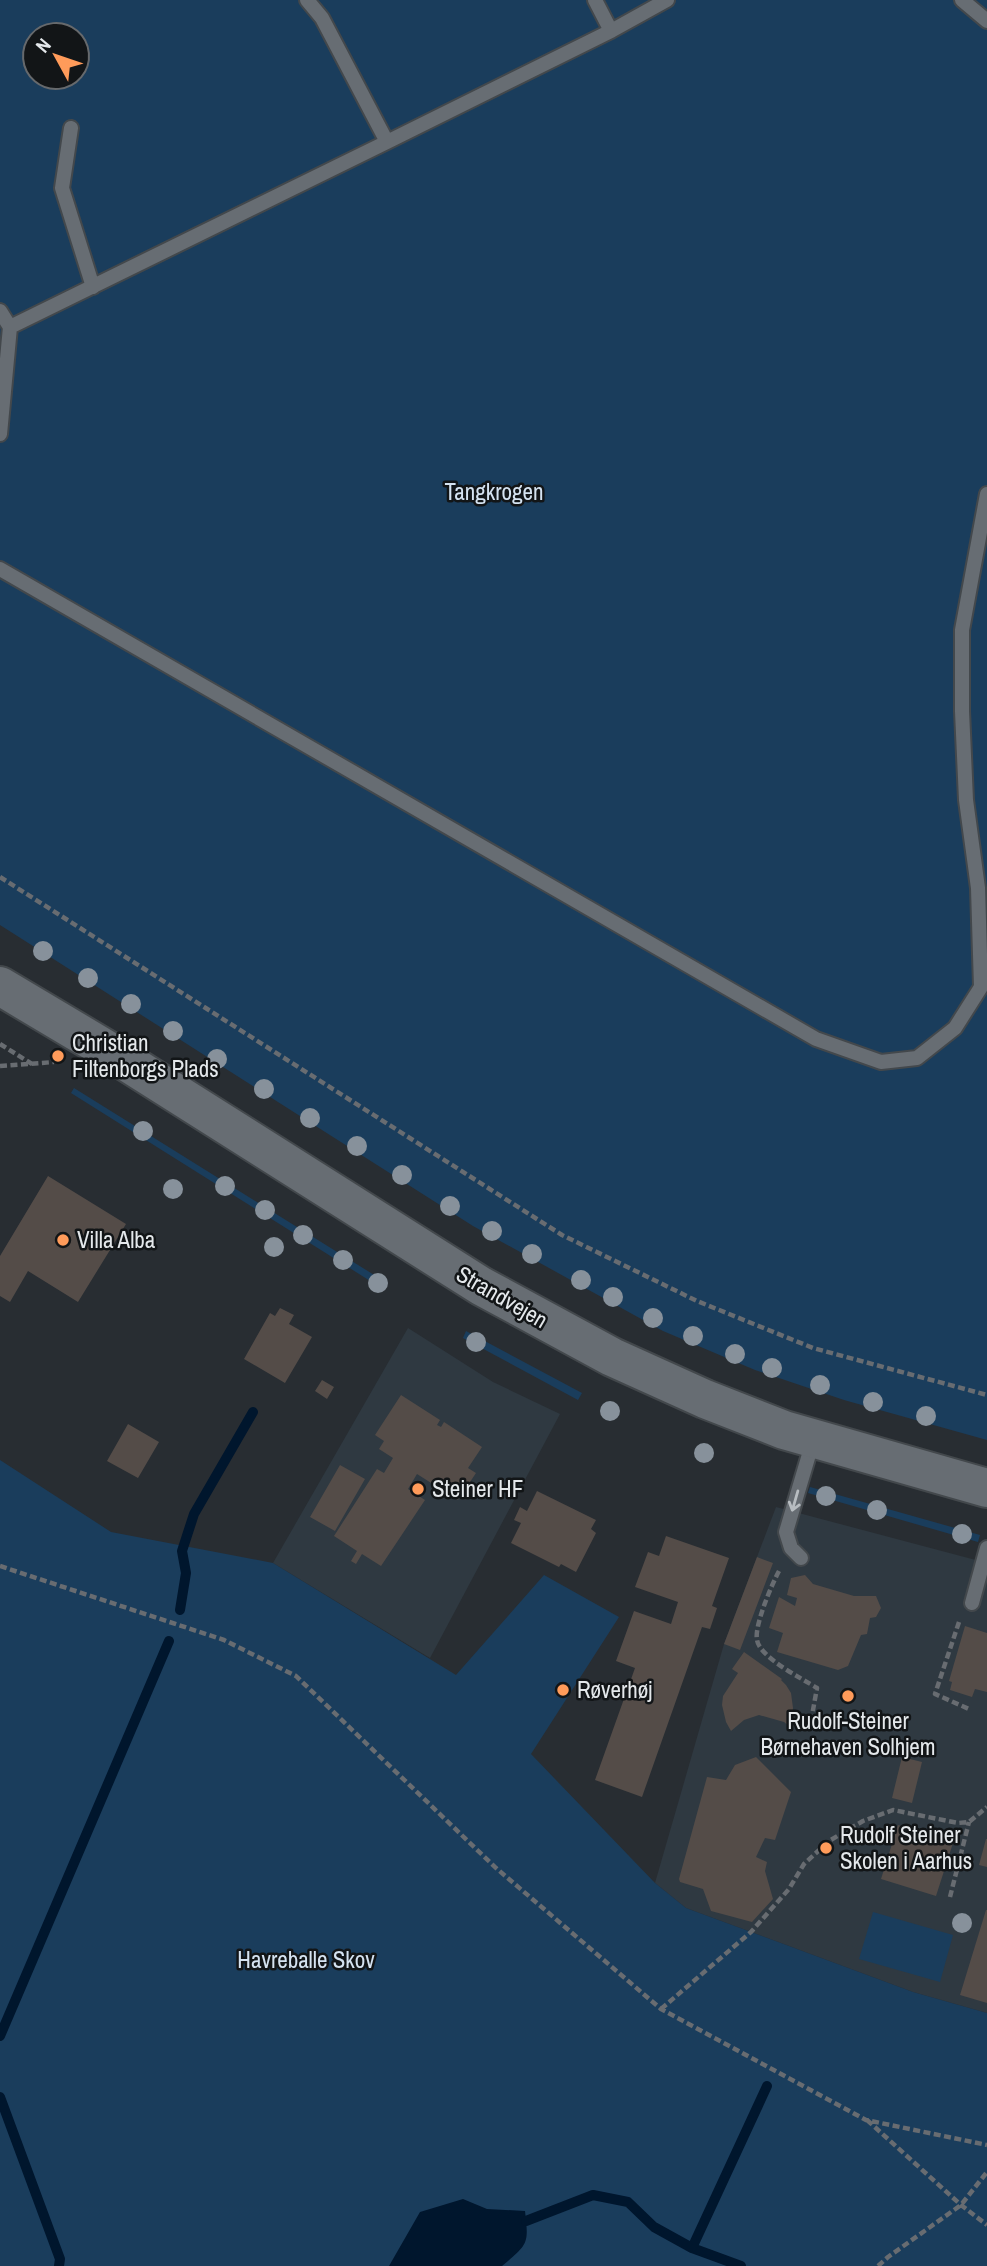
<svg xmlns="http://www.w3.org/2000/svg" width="987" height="2266" viewBox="0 0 987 2266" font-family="'Archivo Narrow',sans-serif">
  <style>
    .built { fill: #2f3941 }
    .green { fill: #1a3d5c; fill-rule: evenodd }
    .water { fill: #00162d }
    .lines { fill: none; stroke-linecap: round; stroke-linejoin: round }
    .stream { stroke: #00162d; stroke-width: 10 }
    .building { fill: #544c48 }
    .lane-casing { stroke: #43484c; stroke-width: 18 }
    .secondary-casing { stroke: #43484c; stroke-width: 42 }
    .path { stroke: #686c71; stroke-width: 4.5; stroke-dasharray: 7 3.5; stroke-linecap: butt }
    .lane { stroke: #676d73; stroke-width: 14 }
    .secondary { stroke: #676d73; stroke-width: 38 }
    .tree { fill: #87919b }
    .oneway { stroke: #b8bdc1 }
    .poi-dot { fill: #ff9b5a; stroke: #121517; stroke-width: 2.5 }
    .labels { text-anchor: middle; stroke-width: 5; stroke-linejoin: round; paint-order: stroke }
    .park-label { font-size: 23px; fill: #d5e3f1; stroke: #121517 }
    .poi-label { font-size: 23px; fill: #e4e8eb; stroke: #121517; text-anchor: start }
    .street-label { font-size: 23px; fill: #e4e8eb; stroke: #121517 }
  </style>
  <rect width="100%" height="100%" fill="#282d32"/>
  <path class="built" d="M408,1328L493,1382L560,1414L430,1658L273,1563Z
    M776,1507L987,1563V2013L913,1992L686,1908L655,1883L724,1644Z"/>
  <path class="green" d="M0,0H987V1440L844,1400L755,1370L663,1331L473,1226L0,925ZM35,35H77V77H35Z
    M74,1088L387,1283L383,1289L71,1093Z
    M466,1331L582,1393L578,1400L463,1338Z
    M0,1460L111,1532L273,1563L456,1675L544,1575L619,1617L531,1754L655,1883L686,1908L913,1992L987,2013V2266H0Z
    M810,1487L980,1535L978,1542L808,1493Z
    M873,1912L953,1935L940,1982L859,1959Z"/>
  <path class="water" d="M463,2199L487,2209L525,2211C529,2245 528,2244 502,2266H389L420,2212Z"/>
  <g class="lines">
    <path class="stream" d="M180,1610L186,1573L182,1551L194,1514L253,1412
      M0,2036L169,1641
      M0,2097L60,2259L59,2266
      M526,2221L593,2195L628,2202L654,2227L692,2248
      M741,2266L692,2248L767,2086"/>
  </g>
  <path class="building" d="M48,1176L126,1224L78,1302L28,1271L10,1302L0,1296V1256Z
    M280,1308L294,1315L289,1324L312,1337L285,1383L244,1359L270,1313L275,1316Z
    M322,1380L334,1387L327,1399L315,1391Z
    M401,1395L440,1420L437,1425L441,1427L444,1422L482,1447L468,1468L476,1473L458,1500L417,1474L408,1489L425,1500L381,1566L362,1554L356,1564L351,1561L357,1551L334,1536L377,1469L384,1473L393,1458L379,1449L384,1441L375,1435Z
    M128,1424L159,1442L138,1478L107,1461Z
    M340,1465L365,1479L335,1531L310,1517Z
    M537,1491L596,1520L591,1529L596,1533L576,1572L561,1564L559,1567L511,1543L521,1523L514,1520L520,1507L527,1511Z
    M666,1536L729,1558L712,1606L717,1608L710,1629L702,1627L642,1797L595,1780L635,1668L616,1661L634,1611L671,1624L678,1602L635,1587L648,1552L659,1556Z
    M757,1557L773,1563L740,1650L724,1644Z
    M805,1575L813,1584L854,1596H876L881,1608L876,1617L870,1618L867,1634L861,1635L848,1666L838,1670L777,1652L783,1633L769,1628L779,1597L795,1606L797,1598L787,1595L791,1578Z
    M965,1626L987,1633V1692L975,1689L972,1697L950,1690L952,1682L949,1681Z
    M744,1652L782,1679L781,1680L786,1685L791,1693L793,1708L790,1727L784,1722L759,1715L744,1720L731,1731L726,1722L722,1705L723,1696L738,1673L732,1669Z
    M756,1757L791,1792L775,1840L765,1838L756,1857L767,1862L765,1871L773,1899L752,1922L711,1911L703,1889L680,1882L679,1879L707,1777L726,1780L735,1765Z
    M902,1757L922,1762L912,1803L892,1798Z
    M898,1825L953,1843L936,1896L881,1879Z
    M986,1839H987V1867L979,1865Z
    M986,1910H987V2003L960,1995Z"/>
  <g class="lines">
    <g class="lane-casing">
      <path id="lane" d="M307,0L322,18L387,142
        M595,0L611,31
        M962,0L987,21
        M71,128L62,188L93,287
        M0,311L10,327L387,142L611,31L667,0
        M0,434L10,327
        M0,569L816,1039L881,1062L917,1058L955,1028L981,987L978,888L966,800L962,711V630L987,494
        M801,1558L791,1548L786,1532L813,1441
        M972,1603L987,1548"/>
    </g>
    <g class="secondary-casing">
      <path id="secondary" d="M0,986L114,1054L481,1286L612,1357L705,1399L784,1430L987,1488"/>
    </g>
    <path class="path" d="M0,877L562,1235L697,1301L813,1348L987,1395
      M0,1044L32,1064
      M0,1066L54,1062
      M0,1566L224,1640L296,1676L496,1868L661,2009L866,2120L987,2145
      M779,1571C772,1584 754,1626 757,1640C760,1658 803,1679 817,1688L811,1721
      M959,1622L935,1694L969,1709
      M950,1897L969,1822
      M661,2009L751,1932L789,1889L804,1864L829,1841L863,1821L893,1810L958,1823L969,1822L987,1807
      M867,2120L961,2205L987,2225
      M878,2266L888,2257L961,2205L987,2172"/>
    <use href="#lane" class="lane"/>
    <use href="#secondary" class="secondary"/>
  </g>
  <g class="tree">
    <circle cx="43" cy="951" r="10"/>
    <circle cx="88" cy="978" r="10"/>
    <circle cx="131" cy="1004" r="10"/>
    <circle cx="173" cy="1031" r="10"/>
    <circle cx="217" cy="1059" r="10"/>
    <circle cx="264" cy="1089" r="10"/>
    <circle cx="310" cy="1118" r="10"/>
    <circle cx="143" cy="1131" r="10"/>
    <circle cx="357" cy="1146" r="10"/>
    <circle cx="402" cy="1175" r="10"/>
    <circle cx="225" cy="1186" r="10"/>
    <circle cx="173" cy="1189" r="10"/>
    <circle cx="450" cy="1206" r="10"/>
    <circle cx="265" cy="1210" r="10"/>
    <circle cx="492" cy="1231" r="10"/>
    <circle cx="303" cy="1235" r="10"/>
    <circle cx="274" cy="1247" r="10"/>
    <circle cx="532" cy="1254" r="10"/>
    <circle cx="343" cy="1260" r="10"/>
    <circle cx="581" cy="1280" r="10"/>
    <circle cx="378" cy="1283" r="10"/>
    <circle cx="613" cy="1297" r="10"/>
    <circle cx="653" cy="1318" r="10"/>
    <circle cx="693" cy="1336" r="10"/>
    <circle cx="476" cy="1342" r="10"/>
    <circle cx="735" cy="1354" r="10"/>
    <circle cx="772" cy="1368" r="10"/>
    <circle cx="820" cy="1385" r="10"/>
    <circle cx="873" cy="1402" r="10"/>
    <circle cx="610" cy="1411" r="10"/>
    <circle cx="926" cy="1416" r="10"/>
    <circle cx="704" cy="1453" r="10"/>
    <circle cx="826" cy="1496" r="10"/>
    <circle cx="877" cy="1510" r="10"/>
    <circle cx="962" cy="1534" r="10"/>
    <circle cx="962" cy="1923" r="10"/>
  </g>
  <defs><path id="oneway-shaft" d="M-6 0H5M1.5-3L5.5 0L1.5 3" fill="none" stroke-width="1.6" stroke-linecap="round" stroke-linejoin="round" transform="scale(1.75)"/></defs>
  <use class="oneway" href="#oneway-shaft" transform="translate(795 1501) rotate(106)"/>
  <g class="poi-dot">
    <circle cx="58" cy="1056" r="7"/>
    <circle cx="63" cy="1240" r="7"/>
    <circle cx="418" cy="1489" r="7"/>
    <circle cx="563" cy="1690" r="7"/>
    <circle cx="848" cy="1696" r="7"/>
    <circle cx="826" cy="1848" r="7"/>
  </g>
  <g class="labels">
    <g class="park-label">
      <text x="494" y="500">Tangkrogen</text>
      <text x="306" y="1968">Havreballe Skov</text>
    </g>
    <g class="poi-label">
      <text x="72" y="1051">Christian<tspan x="72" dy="26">Filtenborgs Plads</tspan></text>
      <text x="77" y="1248">Villa Alba</text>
      <text x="432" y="1497">Steiner HF</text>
      <text x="577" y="1698">Røverhøj</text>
      <text x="848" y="1729" text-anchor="middle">Rudolf-Steiner<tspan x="848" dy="26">Børnehaven Solhjem</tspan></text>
      <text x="840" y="1843">Rudolf Steiner<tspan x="840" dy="26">Skolen i Aarhus</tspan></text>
    </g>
    <g class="street-label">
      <text transform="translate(502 1297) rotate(30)" y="8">Strandvejen</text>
    </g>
  </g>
  <g transform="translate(56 56) rotate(310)"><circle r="33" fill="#121517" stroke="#66696c" stroke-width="2"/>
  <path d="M0-5L12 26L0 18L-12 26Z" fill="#ff9b5a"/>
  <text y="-10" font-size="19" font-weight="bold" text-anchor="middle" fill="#e4e8eb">N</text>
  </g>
</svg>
